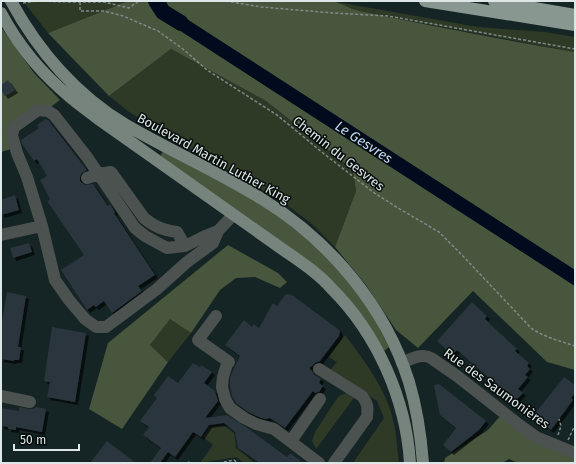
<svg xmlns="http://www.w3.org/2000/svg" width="576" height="464" viewBox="0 0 576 464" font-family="'Fira Sans',sans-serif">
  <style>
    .green { fill: #2e3926 }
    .forest { fill: #47563c }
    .water { fill: #020a1d }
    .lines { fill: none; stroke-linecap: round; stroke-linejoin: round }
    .river { stroke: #020a1d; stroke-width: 16 }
    .building { fill: #29363c; filter: url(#shadow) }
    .path { stroke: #7f8b8b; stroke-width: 1.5; stroke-dasharray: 3 2; stroke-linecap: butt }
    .minor { stroke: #4c524f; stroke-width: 12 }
    .major { stroke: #77837d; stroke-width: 12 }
    .highway { stroke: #88978f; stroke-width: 12 }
    .labels { text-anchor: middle; stroke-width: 3; stroke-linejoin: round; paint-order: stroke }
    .street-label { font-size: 13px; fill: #dee7e7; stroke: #060c0c }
    .water-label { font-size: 14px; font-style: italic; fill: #bdd5fc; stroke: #060c0c }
  </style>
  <defs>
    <filter id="shadow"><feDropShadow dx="3" dy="3" stdDeviation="0" flood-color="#0009"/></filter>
  </defs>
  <rect width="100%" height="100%" fill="#152424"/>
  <path class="green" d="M23,1H128L48,33Z
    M337,2L478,27L545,32L575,37V52L415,22L355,10Z
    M171,49L266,101L353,171L356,191L335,247L312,224L287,205L239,176L189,148L129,112L109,96Z
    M170,318L191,333L168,362L150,345Z
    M345,335C363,359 387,390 393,420C397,434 397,449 399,463H353L384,418L377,401L330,370L337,362L329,357Z
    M347,393L354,398L316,449L312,441L315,432L338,397L341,395Z
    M223,425L234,433L236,445L235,447L255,463H244L236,457L200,463L213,445L203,437L210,427Z"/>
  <path class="forest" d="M128,1H332C342,3 350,9 360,11C432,26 503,40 575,52V270L168,7L163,12L156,15L575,286V370L547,362L473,291L418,348L396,330L366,285L335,247L356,191L353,170L266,101L171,49L109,96L48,33Z
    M1,27L34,73L60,100L12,136L18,147L1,152Z
    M163,151L265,206L320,249L349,281L366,303L389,347L384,351L355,309L160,157Z
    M228,245L278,273L287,282L280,288L255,277L236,278L220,290L191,333L170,319L150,345L168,362L122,429L89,409L108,343Z
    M501,415L575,457V463H518L509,459L502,463H444L445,458L488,430Z"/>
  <path class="water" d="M168,7L575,270V286L156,15L163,12Z"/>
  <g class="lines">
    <path class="river" d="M156,1L163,12L181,23"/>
  </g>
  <path class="building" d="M8,80L15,90L5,96L1,90V85Z
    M46,119L49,121L87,170L81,174L80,177V181L82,183L85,185L93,184L108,206L110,204L115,212L114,213L155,275L138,286L142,291L112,313L104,301L96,307L94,305L87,310L61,270L84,255L47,201L50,199L40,180L47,176L37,159L34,161L22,144L21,140L39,128L37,125Z
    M15,195L19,210L1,215V200Z
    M29,243L32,252L13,258L10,248Z
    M7,292L26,296L18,347H21L19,360H14V361L1,359V327Z
    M288,294L292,295L338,329L340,332L339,336L320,361L315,363L312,366L309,368L312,371L315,375L321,379L319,383L323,386L319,392L315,393L313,391L285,428L270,418L265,419L259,417L248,412L236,403L232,396L230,386V378L234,368L240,356L225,345L244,320L252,327L254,324L259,328L273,303L277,306L285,295Z
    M472,302L487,316L485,319L517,349L515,351L529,363L527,366L530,369L525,375L528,377L518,389L523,393L515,401L457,350L452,355L437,341Z
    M52,327L86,333L75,402L47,397L50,382L44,381Z
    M193,363L200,367L201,365L212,372L204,383L215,391L218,401L205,418L227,415L246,427L287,457L290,453L303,463H259L238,448L235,432L224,423L209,425L201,437L193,432L175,457L168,452L160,463H150L161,448L143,435L149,427L140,421L157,398L154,395L168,376L178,383Z
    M564,377L575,385V393L571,398L573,400L551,430L533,416Z
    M439,384L486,421L479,430L451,452L443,445L456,428L440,415L434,385Z
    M19,407L29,409H33L36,407L46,409L42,432L16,427V430L8,429V427L1,426V408L19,411Z
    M107,441L136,463H90Z"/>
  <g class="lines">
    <path class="path" d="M226,1L261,7L333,13L388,16L575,49
      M80,2V11H104L123,16L158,31L183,49L207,70L277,115L323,153L373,192L398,208L439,232L462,255L531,328C544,337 560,341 575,346
      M23,3L37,1L70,2H104L129,8L139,1
      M467,370L466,369L472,363
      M468,371L474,365
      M470,372L475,367L474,365
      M496,385L517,403V406L515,409
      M491,390L496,384
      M558,435L561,426L559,419
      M568,440L575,425
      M188,462L190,463
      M219,463L234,460L238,463"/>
    <path class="minor" d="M87,178L98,174L111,172L144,218C155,227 163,230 177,232L185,246L205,236L218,231
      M1,235L42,226
      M185,246L167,248L145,236L135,228L87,157L54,115L48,111L38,110L14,127L12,135L17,153L27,177L42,226L55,280L69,300L85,319L96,327H106L157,289L187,262L213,243L218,231L234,214
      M216,316L198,340L229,362L227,364L223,377L222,387L225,399L230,408L244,418L256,424L274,429L319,463
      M402,363C411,359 421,353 431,358L457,376L522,427L536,437L575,453
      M319,369L362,396C368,404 368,407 367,417L334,463
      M1,396L30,402
      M291,441L320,399"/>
    <path class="major" d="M11,1C38,51 77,96 126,125C171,151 218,172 262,199C330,241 385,306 409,382C417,409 421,436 423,463
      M1,13C18,45 42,74 70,97C78,104 88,111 97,118L285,251C301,262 319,274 332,289C377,334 406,399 410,463"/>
    <path class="highway" d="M425,1L575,25
      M494,1L575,15"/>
  </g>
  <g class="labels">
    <g class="street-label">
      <text transform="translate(339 153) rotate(38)" y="5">Chemin du Gesvres</text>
      <text transform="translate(214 158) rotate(29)" y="5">Boulevard Martin Luther King</text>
      <text transform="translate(497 388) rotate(36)" y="5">Rue des Saumonières</text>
    </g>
    <g class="water-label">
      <text transform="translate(364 142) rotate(33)" y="5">Le Gesvres</text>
    </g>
  </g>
  <rect width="576" height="464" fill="none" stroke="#dee7e7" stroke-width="4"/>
  <path d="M14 444v6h65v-6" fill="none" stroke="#dee7e7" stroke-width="2"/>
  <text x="20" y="444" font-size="12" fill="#dee7e7" stroke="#060c0c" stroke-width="3" paint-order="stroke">50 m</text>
</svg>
